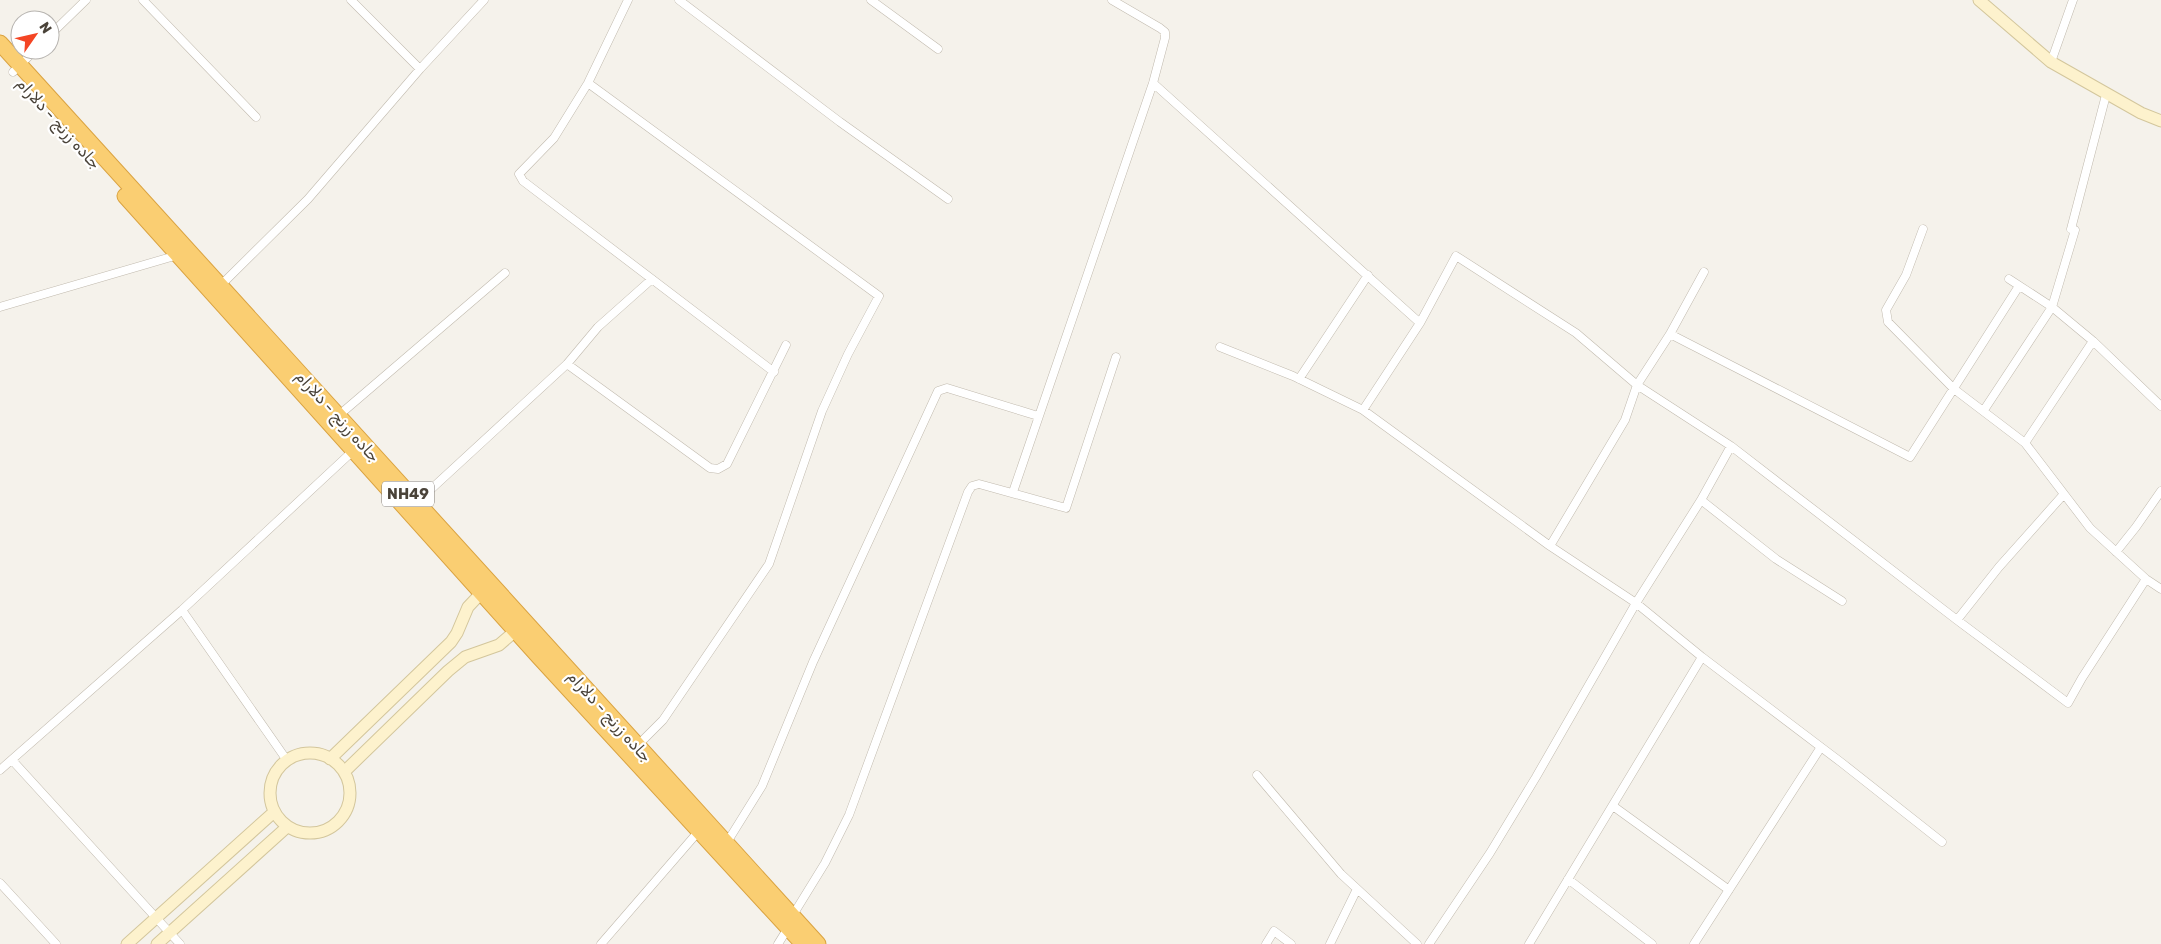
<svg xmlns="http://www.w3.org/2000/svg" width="2161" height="944" viewBox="0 0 2161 944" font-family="Rubik,Vazirmatn,sans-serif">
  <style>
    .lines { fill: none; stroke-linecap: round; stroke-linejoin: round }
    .street-casing { stroke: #c1baae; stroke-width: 9 }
    .secondary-casing { stroke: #d3c69c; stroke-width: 13 }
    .highway-casing { stroke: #daa341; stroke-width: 17 }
    .street { stroke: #fff; stroke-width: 8 }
    .secondary { stroke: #fdf2cd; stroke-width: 11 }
    .highway { stroke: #face72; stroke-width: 15 }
    .labels { text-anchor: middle; stroke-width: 4.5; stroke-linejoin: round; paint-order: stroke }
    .shield { fill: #fff; stroke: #807b74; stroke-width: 1 }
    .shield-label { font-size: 15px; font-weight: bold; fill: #4a4339 }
    .street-label { font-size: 16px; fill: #4a4339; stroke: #fff }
  </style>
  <rect width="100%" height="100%" fill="#f5f2eb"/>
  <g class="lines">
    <g class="street-casing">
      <path id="street" d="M143,0L256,117
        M351,0L420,69
        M628,0L588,83L554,138L519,174L523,181L774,372
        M679,0L840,122L948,199
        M871,0L938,49
        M50,35L86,0
        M2051,62L2073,0
        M13,72L35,50
        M588,83L879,296L848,354L822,411L769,564L663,720L638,745
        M1153,83L1420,323
        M1923,229L1906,275L1886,310L1888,322L1954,389L2025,443L2090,528L2146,579L2161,589
        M2009,279L2052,307L2093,341L2161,406
        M219,287L308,199L420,69L484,0
        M0,307L178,255
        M1670,334L1910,457L2019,286
        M1220,347L1293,376L1363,410L1550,546L1636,603L1702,657L1842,763L1942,842
        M567,364L710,468L718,469L727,464L786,345
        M1299,379L1368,275
        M1363,410L1420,323L1456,256L1576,333L1637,385L1731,446L1957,620L2068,703L2082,678L2146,579
        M1984,410L2052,307L2075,230L2071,229L2106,95L2110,96
        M338,416L505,273
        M2025,443L2093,341
        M1013,492L1153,83L1165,38V32L1160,28L1112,0
        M1701,500L1776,559L1842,601
        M416,503L567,364L598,327L652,279
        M1550,546L1625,420L1637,385L1670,334L1704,272
        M2116,552L2136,527L2161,491
        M182,610L286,759
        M1957,620L1999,567L2064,494
        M12,760L180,944
        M0,770L182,610L354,450
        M1257,775L1341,874L1417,944
        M1613,806L1729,890
        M726,844L762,786L813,662L938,391L947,388L1038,416
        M1568,879L1652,944
        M0,883L56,944
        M793,915L825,863L849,815L968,492L972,486L979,484L1066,508L1116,357
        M601,944L698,832
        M778,944L788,928
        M1266,944L1274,931L1291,944
        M1330,944L1357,889
        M1429,944L1490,853L1536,777L1636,603L1701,500L1731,446
        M1529,944L1702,657
        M1694,944L1821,747"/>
    </g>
    <g class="secondary-casing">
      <path id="secondary" d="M1979,0L2051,62L2141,113L2161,121
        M270 793a40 40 0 1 1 80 0a40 40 0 1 1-80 0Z
        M330,759L451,642L457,633L468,607L486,588
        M344,772L448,671L465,657L499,645L520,627
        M127,944L274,812
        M157,944L287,827"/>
    </g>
    <g class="highway-casing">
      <path id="highway" d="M0,43L818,944
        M125,196L539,657L803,944"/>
    </g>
    <use href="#street" class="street"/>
    <use href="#secondary" class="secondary"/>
    <use href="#highway" class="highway"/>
  </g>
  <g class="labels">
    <rect class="shield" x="382" y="481.5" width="52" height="25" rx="4"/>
    <g class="shield-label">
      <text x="408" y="499">NH49</text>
    </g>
    <g class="street-label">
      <text transform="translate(59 123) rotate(48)" y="6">جاده زرنج - دلارام</text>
      <text transform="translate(338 416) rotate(48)" y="6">جاده زرنج - دلارام</text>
      <text transform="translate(610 716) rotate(48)" y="6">جاده زرنج - دلارام</text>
    </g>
  </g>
  <g transform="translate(35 35) rotate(56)"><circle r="24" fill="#ffffff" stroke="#b7b4b0"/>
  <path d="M0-4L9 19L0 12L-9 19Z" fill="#f44524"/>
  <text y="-8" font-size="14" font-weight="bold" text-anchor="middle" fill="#4a4339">N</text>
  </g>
</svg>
